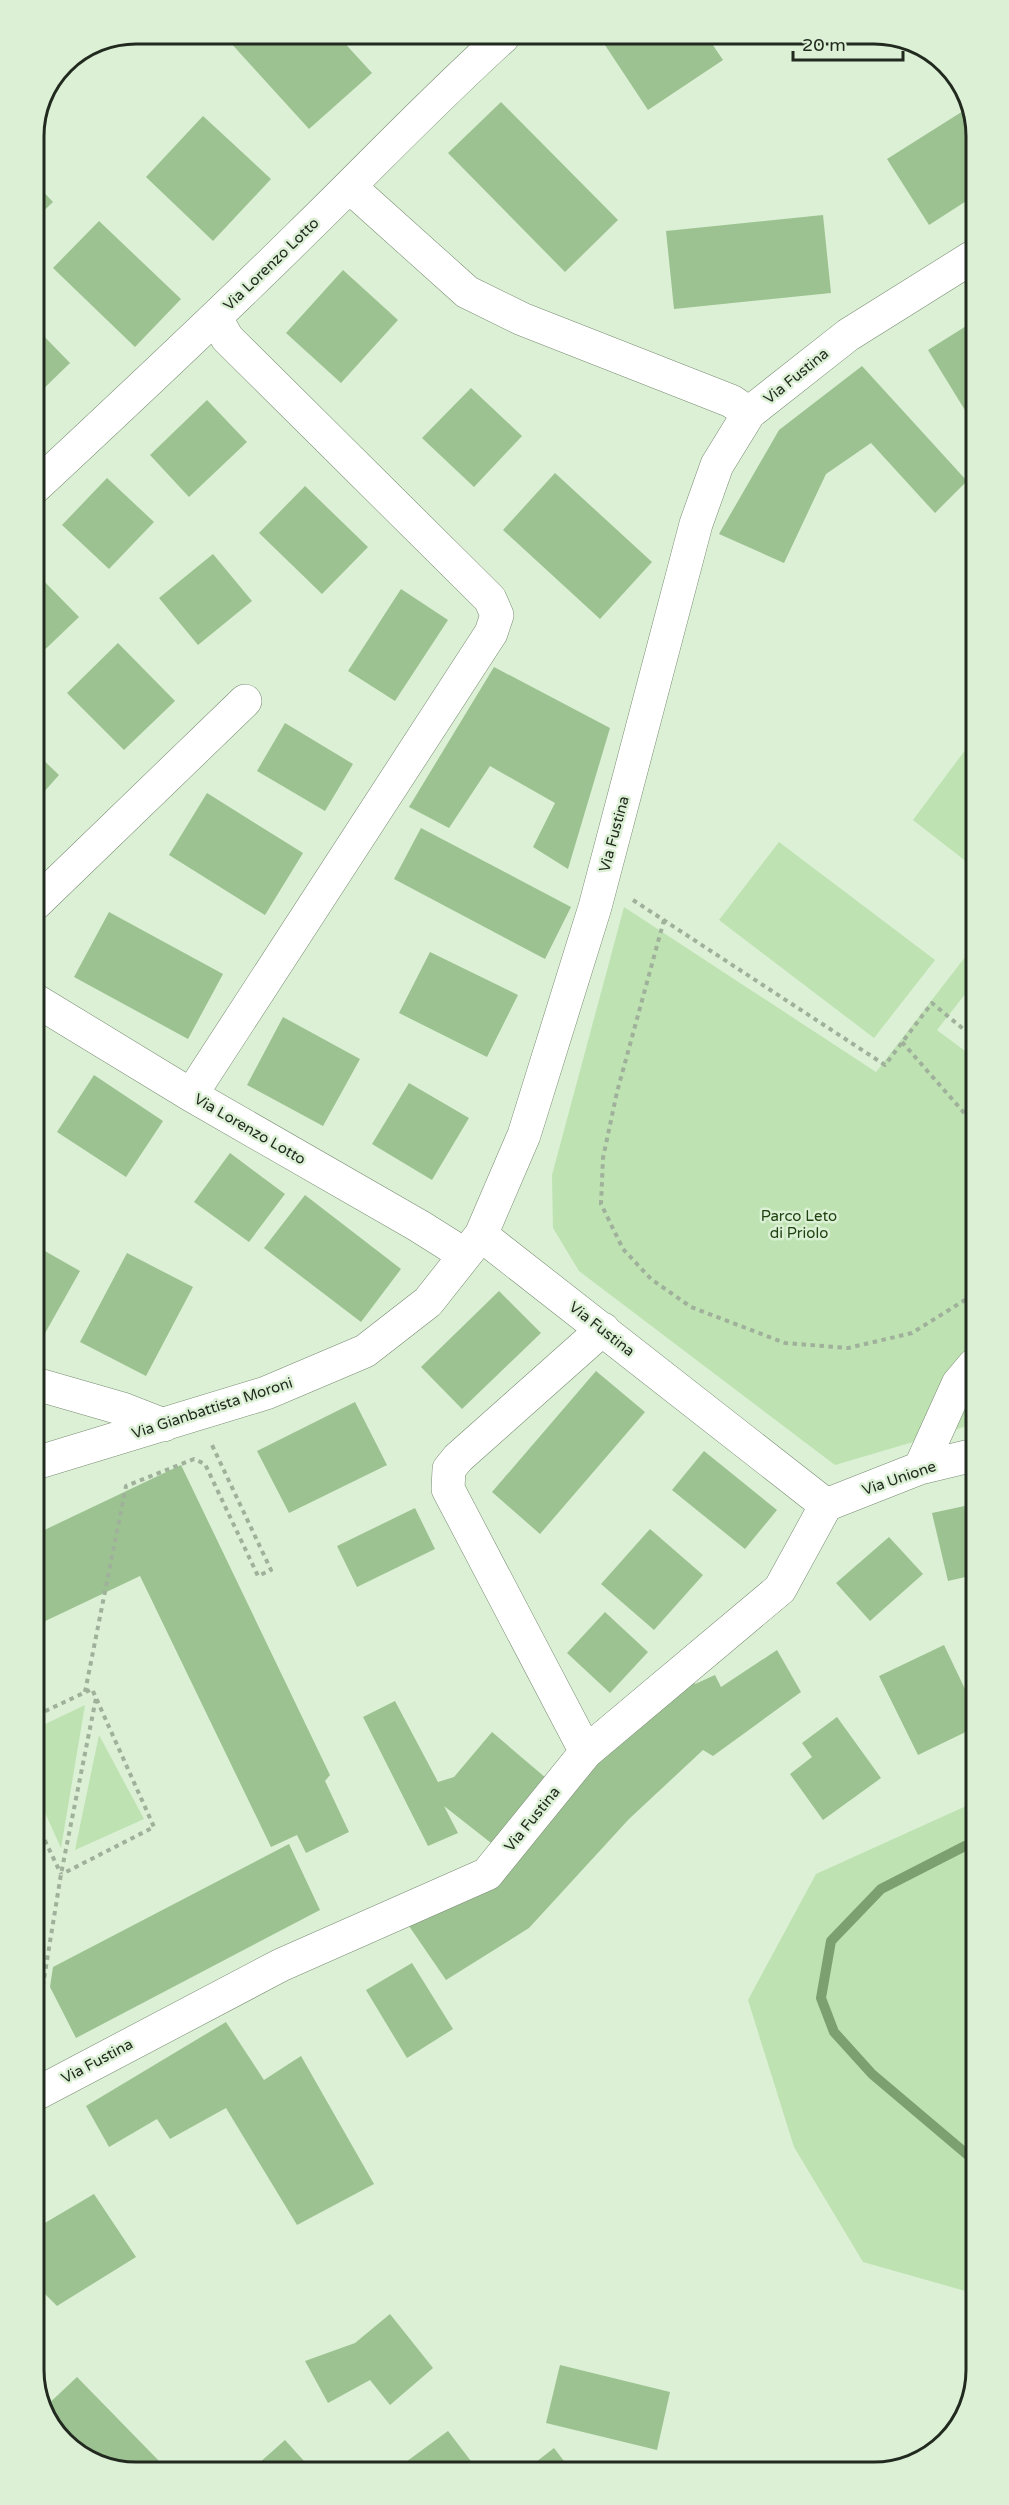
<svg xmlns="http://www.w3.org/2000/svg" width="1009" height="2505" viewBox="0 0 1009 2505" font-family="'Varela Round',sans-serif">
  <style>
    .green { fill: #bee2b2 }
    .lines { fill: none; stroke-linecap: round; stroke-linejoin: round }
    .stream { stroke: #7da071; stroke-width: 10 }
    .building { fill: #9dc291 }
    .minor-casing { stroke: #788b72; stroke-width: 34 }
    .path { stroke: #a0b19b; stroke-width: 4; stroke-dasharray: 4.5 4.5; stroke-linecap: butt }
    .minor { stroke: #fff; stroke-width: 33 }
    .labels { text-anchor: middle; stroke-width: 5; stroke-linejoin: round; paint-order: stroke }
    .street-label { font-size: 15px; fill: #222a20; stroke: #dbf0d4 }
    .park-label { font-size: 15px; fill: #1f4210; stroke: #dbf0d4 }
    .rim { fill: none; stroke: #222a20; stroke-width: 3 }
  </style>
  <rect width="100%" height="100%" fill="#dbf0d4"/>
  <path class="green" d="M972,741V866L913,820Z
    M779,842L935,960L874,1038L719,920Z
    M624,907L876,1072L973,947V984L937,1030L973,1057L974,1424L835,1465L579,1271L553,1228L552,1175Z
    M85,1705L61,1848L37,1795V1728Z
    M99,1735L144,1819L75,1850Z
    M975,1802L976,2294L863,2262L794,2147L748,2000L816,1874Z"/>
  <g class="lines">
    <path class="stream" d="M975,1844L965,1846L881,1889L831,1941L821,1998L834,2032L872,2074L976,2162"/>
  </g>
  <path class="building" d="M706,35L723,60L648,110L599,36Z
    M340,38L372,73L309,129L229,41Z
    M501,102L618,220L565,272L448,153Z
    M971,106V198L929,225L887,159Z
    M203,116L271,179L213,241L146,177Z
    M33,181L53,202L33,221Z
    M823,215L831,293L674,309L666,231Z
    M99,221L181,299L135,347L53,268Z
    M343,270L398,320L341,383L286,333Z
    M971,323V420L928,350Z
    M34,326L70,363L34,398Z
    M862,366L967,481L935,513L871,443L826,474L784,563L719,534L779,430Z
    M471,388L522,436L474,487L422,438Z
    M207,400L247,442L189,497L150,455Z
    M555,473L652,562L600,619L503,530Z
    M107,478L154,522L109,569L62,525Z
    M305,486L368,547L322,594L259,533Z
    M213,554L252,601L198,645L159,598Z
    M34,571L79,617L34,660Z
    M401,589L448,620L395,701L348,671Z
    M118,643L175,701L124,750L67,693Z
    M494,667L610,728L568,869L533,847L555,803L490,766L449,828L409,807Z
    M285,723L353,764L325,811L257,771Z
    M35,752L59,775L35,802Z
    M207,793L303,853L265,915L169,855Z
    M421,828L571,907L545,959L394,879Z
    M109,912L223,974L188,1039L74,977Z
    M430,952L518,995L487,1057L399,1013Z
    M283,1017L360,1059L323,1126L247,1085Z
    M94,1075L163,1121L126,1177L57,1132Z
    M409,1083L469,1118L432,1180L372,1144Z
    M230,1153L285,1194L249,1242L194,1202Z
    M305,1195L401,1269L361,1322L264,1248Z
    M36,1246L80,1271L44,1335L36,1331Z
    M127,1253L193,1287L146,1376L80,1342Z
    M499,1291L541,1333L462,1409L421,1367Z
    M596,1371L645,1412L540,1534L492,1492Z
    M355,1402L387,1465L289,1513L257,1451Z
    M704,1451L777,1510L745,1549L672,1490Z
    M181,1465L330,1775L325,1781L349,1832L306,1853L297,1835L271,1847L140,1576L37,1625L36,1534Z
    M974,1504V1575L948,1581L932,1513Z
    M415,1508L435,1549L357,1587L337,1546Z
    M650,1529L703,1575L654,1630L601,1584Z
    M889,1537L923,1574L870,1621L836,1583Z
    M605,1612L648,1652L610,1693L567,1653Z
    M944,1645L974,1708V1728L918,1755L879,1676Z
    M777,1650L801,1692L713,1756L703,1750L629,1819L529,1928L446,1980L409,1926L591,1770L691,1675L695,1684L715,1675L721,1687Z
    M395,1701L438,1782L454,1777L492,1732L553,1784L500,1850L444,1806L458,1833L428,1846L363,1717Z
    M837,1717L881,1778L823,1820L790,1774L812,1757L802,1743Z
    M289,1844L320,1910L76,2038L50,1987L53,1967Z
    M412,1963L453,2029L407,2058L366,1990Z
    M226,2022L264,2080L301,2056L374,2184L297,2225L226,2108L170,2139L157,2119L109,2147L86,2106Z
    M94,2194L136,2257L57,2306L38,2287V2227Z
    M390,2314L433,2368L390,2405L370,2380L328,2403L305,2361L355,2343Z
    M560,2365L670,2392L657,2450L546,2423Z
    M77,2377L160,2462L150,2472H129L73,2451L43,2409Z
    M448,2431L477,2469L395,2470Z
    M285,2440L313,2471H250Z
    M554,2448L570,2469H527Z"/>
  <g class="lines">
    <g class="minor-casing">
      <path id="minor" d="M350,187L467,292L522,319L731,401L749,413
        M34,488C123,405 212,322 298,237C367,170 432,101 503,37
        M35,904L245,701
        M35,1000L191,1095L419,1226L465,1255
        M191,1095L491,633L497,615L490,599L227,338L216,318
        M481,1235L826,1505
        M36,1384L123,1409L164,1425
        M36,1463L266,1393L365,1351L428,1302L481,1235L524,1135L595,907L696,524L717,465L749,413L848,335L971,258
        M920,1468L958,1384L974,1365
        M826,1505L920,1468L974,1455
        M586,1752L448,1489L449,1469L458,1458L603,1329
        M38,2093L281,1965L487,1874L586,1752L780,1589L826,1505"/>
    </g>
    <path class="path" d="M633,900L885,1065L932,1003L973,1037
      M664,920L617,1092L603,1158L601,1204L623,1249L651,1279L691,1307L785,1343L848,1348L912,1333L973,1295
      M902,1042L973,1123
      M85,1692L126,1486L194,1459L205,1464L258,1576L271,1570L212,1445
      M37,1715L92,1689L154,1827L62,1874
      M37,1824L61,1874
      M37,2022L61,1874L96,1698"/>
    <use href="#minor" class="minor"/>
  </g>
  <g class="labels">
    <g class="street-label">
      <text transform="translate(271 264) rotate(-44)" y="5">Via Lorenzo Lotto</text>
      <text transform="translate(796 376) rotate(-39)" y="5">Via Fustina</text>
      <text transform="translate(614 834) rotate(-75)" y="5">Via Fustina</text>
      <text transform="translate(250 1129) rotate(30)" y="5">Via Lorenzo Lotto</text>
      <text transform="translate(602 1329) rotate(38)" y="5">Via Fustina</text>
      <text transform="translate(212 1408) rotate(-18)" y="5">Via Gianbattista Moroni</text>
      <text transform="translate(899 1478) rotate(-19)" y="5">Via Unione</text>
      <text transform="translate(532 1819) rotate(-51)" y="5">Via Fustina</text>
      <text transform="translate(97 2061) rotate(-28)" y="5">Via Fustina</text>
    </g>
    <g class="park-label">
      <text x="799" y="1221">Parco Leto<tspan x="799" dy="17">di Priolo</tspan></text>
    </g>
  </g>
  <path d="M0 0H1009V2505H0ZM136 44H874A92 92 0 0 1 966 136V2370A92 92 0 0 1 874 2462H136A92 92 0 0 1 44 2370V136A92 92 0 0 1 136 44Z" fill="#dbf0d4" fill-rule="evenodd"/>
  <path class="rim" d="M136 44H874A92 92 0 0 1 966 136V2370A92 92 0 0 1 874 2462H136A92 92 0 0 1 44 2370V136A92 92 0 0 1 136 44Z"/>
  <path d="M793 51v9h110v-9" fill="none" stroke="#222a20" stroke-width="3"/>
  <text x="802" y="51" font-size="18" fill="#222a20" stroke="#dbf0d4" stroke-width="4.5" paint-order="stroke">20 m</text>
</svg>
